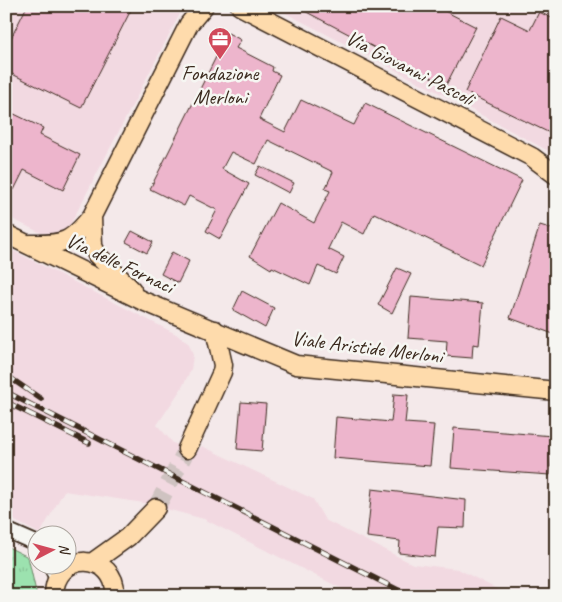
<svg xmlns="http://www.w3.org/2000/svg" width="562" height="602" viewBox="0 0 562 602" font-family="Caveat,sans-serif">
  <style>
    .built { fill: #f2d9e1 }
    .grass { fill: url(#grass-tufts); stroke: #6c8666 }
    .building { fill: #edb5cc; stroke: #3b2a1e }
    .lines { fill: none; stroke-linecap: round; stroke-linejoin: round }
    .major-tunnel { stroke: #cfc3c1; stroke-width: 18; stroke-dasharray: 18 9; stroke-linecap: butt }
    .minor-casing { stroke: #3b2a1e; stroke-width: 18 }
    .major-casing { stroke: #3b2a1e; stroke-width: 21 }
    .minor { stroke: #f6f6f2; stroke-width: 14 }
    .major { stroke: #fedbac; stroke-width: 18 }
    .rail-casing { stroke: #3b2a1e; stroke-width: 5.5 }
    .rail { stroke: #f6f6f2; stroke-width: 4; stroke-dasharray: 11; stroke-linecap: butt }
    .labels { text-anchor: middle; stroke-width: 5; stroke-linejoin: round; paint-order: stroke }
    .street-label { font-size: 21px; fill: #3b2a1e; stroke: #f6f6f2 }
    .poi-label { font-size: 21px; fill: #3b2a1e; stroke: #f6f6f2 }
  </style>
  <defs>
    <pattern id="grass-tufts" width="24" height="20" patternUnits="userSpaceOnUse" patternTransform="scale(1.25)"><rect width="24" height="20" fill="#9ce2af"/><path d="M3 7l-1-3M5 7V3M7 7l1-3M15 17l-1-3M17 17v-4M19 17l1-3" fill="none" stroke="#87c296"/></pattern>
  </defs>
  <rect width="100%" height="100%" fill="#f4e9ea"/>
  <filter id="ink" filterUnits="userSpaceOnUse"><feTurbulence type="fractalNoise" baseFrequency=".02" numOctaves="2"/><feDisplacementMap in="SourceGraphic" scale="10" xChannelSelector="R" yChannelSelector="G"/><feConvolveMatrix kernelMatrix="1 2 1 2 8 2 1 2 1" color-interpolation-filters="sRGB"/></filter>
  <g filter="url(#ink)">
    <path class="built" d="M6,6H184L68,229L59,234L41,233L6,216Z
      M272,6H556V155L457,102Z
      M6,247L176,334L189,344L193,355L191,370L181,389L157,425L173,443L196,453L202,446L313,499L325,520L413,564L458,569L510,596H356L204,519L144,503L64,491L40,534L6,516Z"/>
    <path class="grass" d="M6,546L28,557L37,596H6Z"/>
    <path class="building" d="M27,6H133L81,108L6,71V48Z
      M295,6H435L476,27L446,85Z
      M539,12L556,20V136L465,92L501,16L530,30Z
      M228,33L241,40L236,48L273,67L272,71L280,75L259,119L285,132L301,100L354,125L365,103L522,180L481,265L374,213L364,234L341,222L328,249L344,257L336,274L318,266L310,285L272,267L271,269L250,256L278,203L314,223L330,191L325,189L333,172L268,140L256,164L231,152L222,169L249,184L220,239L206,231L217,210L189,196L184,206L150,189Z
      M6,110L43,128L40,135L80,155L63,190L24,170L14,190L6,186Z
      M260,166L294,183L289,193L255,175Z
      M540,225L556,230V335L510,318Z
      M132,231L153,242L147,253L126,242Z
      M172,252L189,261L178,283L161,274Z
      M397,268L411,274L392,313L378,305Z
      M242,291L274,308L265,328L233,310Z
      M411,297L483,303L479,345L473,344L472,358L446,356L447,341L408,338Z
      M394,394L408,395L405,423L434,425L430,466L333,458L336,417L391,422Z
      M241,402L266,404L262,451L237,449Z
      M454,428L553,436L550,475L451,468Z
      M372,489L466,500L465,528L438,527L435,557L399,553L400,541L367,537Z"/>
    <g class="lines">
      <path class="major-tunnel" d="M156,508L187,449"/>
      <g class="minor-casing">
        <path id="minor" d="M6,530L38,544
          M50,564L57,578"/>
      </g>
      <g class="major-casing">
        <path id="major" d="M240,6L532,157L556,175
          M92,216L93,246L97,255L132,290
          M6,234L143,301L296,365L556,391
          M30,244C64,245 71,242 92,216L189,24L204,6
          M187,449L222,372L223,365L215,330
          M93,562L128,537L156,508
          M54,596C54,549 118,552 115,596"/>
      </g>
      <use href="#minor" class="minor"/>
      <use href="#major" class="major"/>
      <g class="rail-casing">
        <path id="rail" d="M6,375L41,399
          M6,392L410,596
          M6,402L89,443"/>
      </g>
      <use href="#rail" class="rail"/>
    </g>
  </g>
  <defs>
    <g id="office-pin" transform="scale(1.25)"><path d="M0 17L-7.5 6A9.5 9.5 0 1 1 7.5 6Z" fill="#d1495b" stroke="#f6f6f2"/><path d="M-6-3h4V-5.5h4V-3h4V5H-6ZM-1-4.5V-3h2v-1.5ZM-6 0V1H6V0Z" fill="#fff"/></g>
  </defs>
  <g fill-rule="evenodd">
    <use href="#office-pin" x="220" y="39"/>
  </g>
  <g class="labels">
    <g class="street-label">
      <text transform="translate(410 68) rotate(27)" y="7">Via Giovanni Pascoli</text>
      <text transform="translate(120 263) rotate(25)" y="7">Via delle Fornaci</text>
      <text transform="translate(367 347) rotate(7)" y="7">Viale Aristide Merloni</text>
    </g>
    <g class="poi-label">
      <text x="220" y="80">Fondazione<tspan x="220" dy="24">Merloni</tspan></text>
    </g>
  </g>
  <rect width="562" height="602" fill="none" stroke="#f6f6f2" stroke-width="25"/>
  <rect x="12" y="12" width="537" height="577" fill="none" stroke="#3b2a1e" stroke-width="2" filter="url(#ink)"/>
  <g transform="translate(52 550) rotate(84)"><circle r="24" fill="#f6f6f2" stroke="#aba49d"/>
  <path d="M0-4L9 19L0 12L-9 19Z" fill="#d1495b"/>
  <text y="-8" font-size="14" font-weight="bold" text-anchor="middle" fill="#3b2a1e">N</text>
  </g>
</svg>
